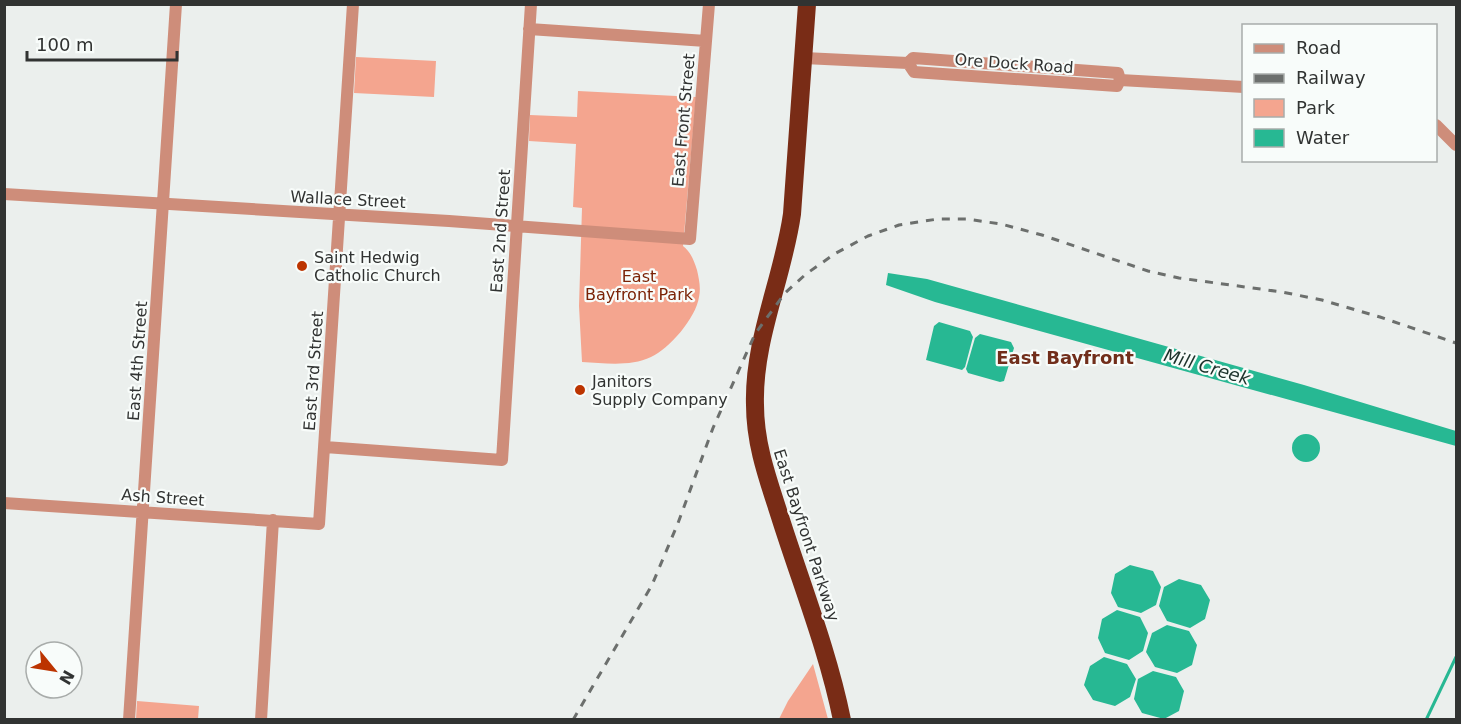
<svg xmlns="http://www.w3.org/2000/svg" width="1461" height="724" viewBox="0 0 1461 724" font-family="'DejaVu Sans',sans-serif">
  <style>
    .green { fill: #f4a58f }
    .water { fill: #27b893 }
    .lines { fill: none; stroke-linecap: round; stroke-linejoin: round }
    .stream { stroke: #27b893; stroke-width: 3 }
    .street { stroke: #ce8d7a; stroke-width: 12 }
    .highway { stroke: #792c16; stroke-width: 18 }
    .rail { stroke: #6c6f6d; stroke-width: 3; stroke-dasharray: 8 8; stroke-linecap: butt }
    .poi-dot { fill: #bc3400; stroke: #f8fcfa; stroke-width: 2 }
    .labels { text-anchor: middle; stroke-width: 4.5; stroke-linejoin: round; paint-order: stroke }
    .street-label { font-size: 16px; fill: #313332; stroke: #f8fcfa }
    .poi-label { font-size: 16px; fill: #313332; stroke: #f8fcfa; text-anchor: start }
    .park-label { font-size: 16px; fill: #7b2306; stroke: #f8fcfa }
    .neighbourhood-label { font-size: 18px; font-weight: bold; fill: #712e1b; stroke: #f8fcfa }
    .water-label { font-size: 18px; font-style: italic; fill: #1c322b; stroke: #f8fcfa }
  </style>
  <rect width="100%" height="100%" fill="#ebefed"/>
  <path class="green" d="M356,57L436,61L434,97L354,93Z
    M578,91L696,97L683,246C691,252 694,261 697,270C699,279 701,288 699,297C696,318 669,349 651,357C630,367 604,363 582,362L579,306L582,208L573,207L576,144L529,141L530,115L577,117Z
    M813,664L828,719H779L788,701Z
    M137,701L199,706L198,719H136Z"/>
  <path class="water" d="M888,273L927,279L1304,385L1456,431V446L935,302L886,285Z
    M939,322L970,331L973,337L965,367L962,370L926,360L934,326Z
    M980,334L1011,342L1014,348L1004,381L1000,382L968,373L966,369L975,338Z
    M1292 448a14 14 0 1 1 28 0a14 14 0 1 1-28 0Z
    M1130,565L1153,571L1161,587L1156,605L1141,613L1118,607L1111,593L1115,574Z
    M1179,579L1201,585L1210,600L1205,619L1190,628L1167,621L1159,606L1164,587Z
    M1117,610L1140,617L1148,633L1143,651L1129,660L1105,653L1098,638L1102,619Z
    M1167,625L1189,631L1197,645L1192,665L1177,673L1155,667L1146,652L1152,633Z
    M1104,657L1127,664L1136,679L1130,697L1115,706L1093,700L1084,685L1090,666Z
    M1153,671L1176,677L1184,691L1179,711L1164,719L1142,713L1134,699L1138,679Z"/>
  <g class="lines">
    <path class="stream" d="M1426,720L1456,657"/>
    <path class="street" d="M529,29L706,41
      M804,58L908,63
      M908,63L914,72L1117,86L1120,80L1244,87
      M908,63L913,58L1118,73L1120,80
      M1436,125L1456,145
      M4,194L449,221L690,239L709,4
      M325,447L502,460L531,4
      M4,503L319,524L353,4
      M129,720L176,4
      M261,720L273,520"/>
    <path class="highway" d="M807,4L792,214C783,278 753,340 755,405C755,446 769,482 781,520C802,586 828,651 842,720"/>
    <path class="rail" d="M573,720L652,585L678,523L713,428L755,334L785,293L806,274L836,253L868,236L899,225L938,219H966L1001,224L1042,235L1148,271L1179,278L1282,292L1322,300L1380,317L1456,343"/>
  </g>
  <g class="poi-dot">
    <circle cx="302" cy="266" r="6"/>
    <circle cx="580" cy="390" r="6"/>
  </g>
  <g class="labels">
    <g class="street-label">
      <text transform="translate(1014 63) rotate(4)" y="6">Ore Dock Road</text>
      <text transform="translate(683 120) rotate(-85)" y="6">East Front Street</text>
      <text transform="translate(348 199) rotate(3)" y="6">Wallace Street</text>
      <text transform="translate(500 231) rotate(-86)" y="6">East 2nd Street</text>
      <text transform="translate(137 361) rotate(-86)" y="6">East 4th Street</text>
      <text transform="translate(313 371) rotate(-86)" y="6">East 3rd Street</text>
      <text transform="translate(163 497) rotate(4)" y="6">Ash Street</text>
      <text transform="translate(807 535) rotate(72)" y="6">East Bayfront Parkway</text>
    </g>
    <g class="poi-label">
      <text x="314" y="263">Saint Hedwig<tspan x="314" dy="18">Catholic Church</tspan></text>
      <text x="592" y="387">Janitors<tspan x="592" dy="18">Supply Company</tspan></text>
    </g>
    <g class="park-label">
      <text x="639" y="282">East<tspan x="639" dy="18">Bayfront Park</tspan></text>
    </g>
    <g class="neighbourhood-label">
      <text x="1065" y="364">East Bayfront</text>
    </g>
    <g class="water-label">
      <text transform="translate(1207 367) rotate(16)" y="6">Mill Creek</text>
    </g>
  </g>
  <rect width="1461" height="724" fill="none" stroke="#313332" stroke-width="12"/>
  <rect x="1242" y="24" width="195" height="138" fill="#f8fcfa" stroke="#a8acaa" stroke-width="1.5"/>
  <rect x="1254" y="44" width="30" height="9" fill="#ce8d7a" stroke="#a8acaa" stroke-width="1.5"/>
  <text x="1296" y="54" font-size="18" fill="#313332">Road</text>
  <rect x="1254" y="74" width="30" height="9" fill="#6c6f6d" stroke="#a8acaa" stroke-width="1.5"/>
  <text x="1296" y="84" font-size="18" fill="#313332">Railway</text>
  <rect x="1254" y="99" width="30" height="18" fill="#f4a58f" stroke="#a8acaa" stroke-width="1.5"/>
  <text x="1296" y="114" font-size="18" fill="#313332">Park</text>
  <rect x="1254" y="129" width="30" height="18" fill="#27b893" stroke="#a8acaa" stroke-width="1.5"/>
  <text x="1296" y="144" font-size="18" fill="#313332">Water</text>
  <g transform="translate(54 670) rotate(120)"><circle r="28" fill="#f8fcfa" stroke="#a8acaa" stroke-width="1.5"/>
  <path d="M0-4.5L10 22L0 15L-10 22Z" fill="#bc3400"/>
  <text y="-9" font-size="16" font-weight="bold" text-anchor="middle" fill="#313332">N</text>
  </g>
  <path d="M27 51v9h150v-9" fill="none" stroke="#313332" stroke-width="3"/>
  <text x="36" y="51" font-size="18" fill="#313332" stroke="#f8fcfa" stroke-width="4.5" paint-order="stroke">100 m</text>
</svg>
